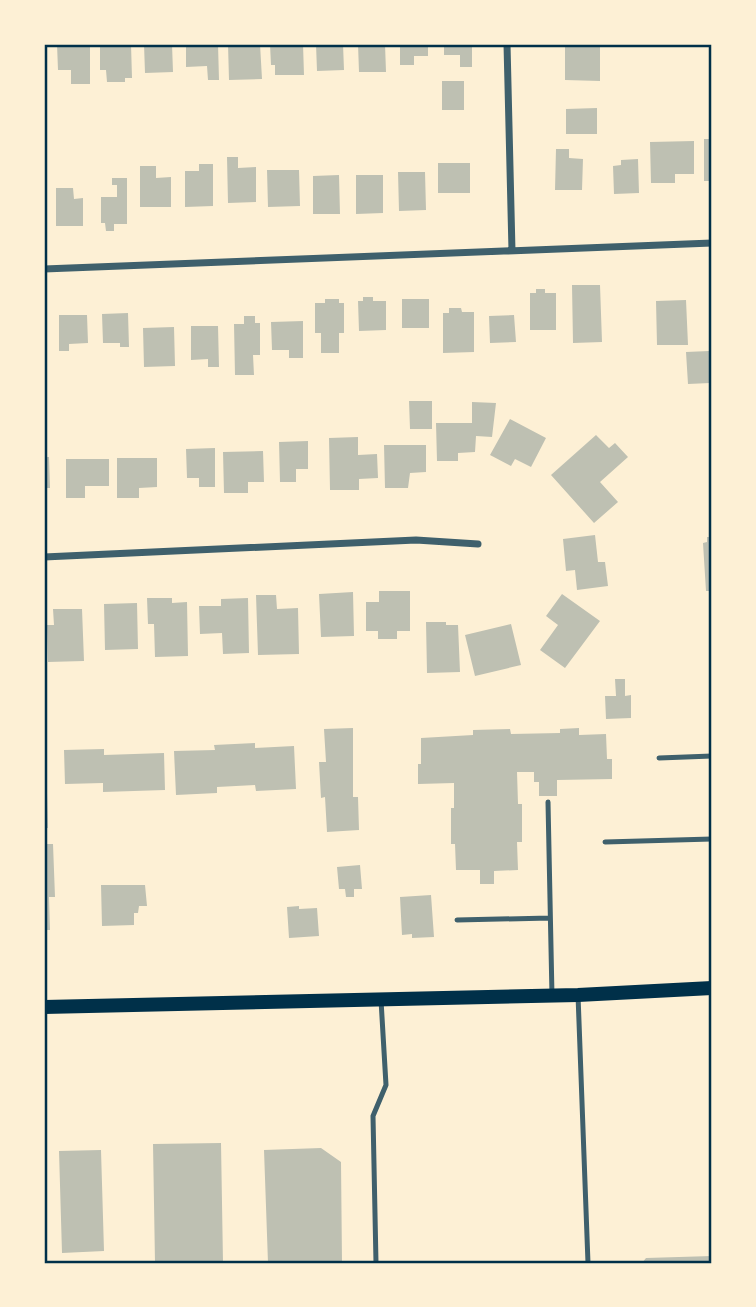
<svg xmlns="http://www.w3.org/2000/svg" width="756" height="1307" viewBox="0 0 756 1307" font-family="Karla,sans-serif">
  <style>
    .building { fill: #bec0b2 }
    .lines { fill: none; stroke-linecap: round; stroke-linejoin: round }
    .service { stroke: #3f606c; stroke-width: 5 }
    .minor { stroke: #3f606c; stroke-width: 7 }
    .secondary { stroke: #003049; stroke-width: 14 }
    .neatline { fill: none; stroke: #003049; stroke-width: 2.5 }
  </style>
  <rect width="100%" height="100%" fill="#fdf0d5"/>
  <path class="building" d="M57,44H90V84H71V70H58Z
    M100,44H131L132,78H125V82H107L106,70H100Z
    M144,44H172L173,72L145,73Z
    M186,44H218L219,80H208L207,66L186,67Z
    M228,44H260L262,79L229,80Z
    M270,44H303L304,75H275V65H271Z
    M316,44H343L344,70L317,71Z
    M358,44H385L386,72H359Z
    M400,44H428V56H414V65H400Z
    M444,44H472V67H460V55H444Z
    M565,44H600V81L565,80Z
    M442,81H464V110H442Z
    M597,108V134H566V109Z
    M704,139H712V181H704Z
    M694,141V174H675V183H651L650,142Z
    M556,149H569V158L583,159L582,190H555Z
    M227,157H238V168L256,167V202L228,203Z
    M638,159L639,193L614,194L613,166L621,165V160Z
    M438,163H470V193H438Z
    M199,164H213V206L185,207V171H199Z
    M140,166H156V178L171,177V207H140Z
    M267,170H299L300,206L268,207Z
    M398,172H425L426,210L399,211Z
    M339,175L340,214H313V176Z
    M356,175H383V213L356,214Z
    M112,178H127V224H114V231H106L105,223H101V197H117V185H112Z
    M56,188H73L74,199L83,198V226H56Z
    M572,285H600L602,342L573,343Z
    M536,289H545V293H556V330H530V293H536Z
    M363,297H373V301H386V330L359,331L358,301H363Z
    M325,299H339V303H344V333H339V353H321V333H315V303H325Z
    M402,299H429V328H402Z
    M686,300L688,345H657L656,301Z
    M449,308H461L462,312H474V352L443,353V313H449Z
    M128,313L129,347H120V343H103L102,314Z
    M59,315H87L88,343L69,344V351H59Z
    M514,315L516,342L490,343L489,316Z
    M244,316H255V323H260V355H253L254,375H235L234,324H244Z
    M303,321V358H289V350H272L271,322Z
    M191,326H218L219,367H208V359L191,360Z
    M174,327L175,366L144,367L143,328Z
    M709,351L710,383L688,384L686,352Z
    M409,401H432V429H410Z
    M472,402L496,403L492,437L476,436L475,452L458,453V461H437L436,423H472Z
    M510,419L546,438L531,467L515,459L511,466L490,455Z
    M596,435L609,448L615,443L628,457L600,482L618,502L594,523L551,475Z
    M358,437V455L377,454L378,478L359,479V490H330L329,438Z
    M308,441V469H296V482H280L279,442Z
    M384,445H426V472L410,473L408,488H385Z
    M215,448V487H199V478H187L186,449Z
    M263,451L264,482H248V493H224L223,452Z
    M44,457H49L50,488H44Z
    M117,458H157V487L139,488V498H117Z
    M66,459H109V486H85V498H66Z
    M595,535L598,562H605L608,586L577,590L575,570L566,571L563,539Z
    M707,537H712V591H706L703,543L707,542Z
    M379,591H410V631H397V639H378V631H366V602H379Z
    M353,592L354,636L321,637L319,594Z
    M562,594L600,621L565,668L540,650L558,625L546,616Z
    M256,595H276L277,609L298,608L299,654L258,655Z
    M147,598H172V603L187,602L188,656L155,657L154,624H148Z
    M248,598L249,653L223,654L222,633L200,634L199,606H221V599Z
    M137,603L138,649L105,650L104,604Z
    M53,609H82L84,661L48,662L47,625H54Z
    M426,622H446V625H458L460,672L427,673Z
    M511,624L521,665L475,676L465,635Z
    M615,679H625V696L631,695V718L606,719L605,696H616Z
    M353,728V797H358L359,830L327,832L325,797L321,798L319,762H326L324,729Z
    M579,728V735L606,734L607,759H612V779L557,780V796H539V782H534V772H517L518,804H522V842H517L518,870L494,871V884H480V870H456L455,844H451V808H454V783L418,784V764H421V738L473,735V730L510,729L511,734L560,733V729Z
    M255,743V748L294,746L296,789L256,791L255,785L217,787V793L176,795L174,751L215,750L214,745Z
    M104,749V755L164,753L165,790L103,792V783L65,784L64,750Z
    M44,793H47L48,828H44Z
    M44,844H53L55,897H49L50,930H44Z
    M360,865L362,889H354V897H346L345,889H339L337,867Z
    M101,885H145L147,906H139L138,913H134V925L102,926Z
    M431,895L434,937L412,938V934L402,935L400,897Z
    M299,906V909L317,908L319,936L289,938L287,907Z
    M221,1143L223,1263H155L153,1144Z
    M321,1148L341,1162L342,1263H268L264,1150Z
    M101,1150L104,1251L62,1253L59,1151Z
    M712,1256V1263H642L646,1258Z"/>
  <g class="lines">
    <path class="service" d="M659,758L712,756
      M548,802L552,996
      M605,842L712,839
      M457,920L550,918
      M578,995L588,1263
      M376,1263L373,1116L386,1085L381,1000"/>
    <path class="minor" d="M507,44L512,251
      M44,269L712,243
      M44,557L416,540L478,544"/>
    <path class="secondary" d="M44,1007L578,995L712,988"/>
  </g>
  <rect width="756" height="1307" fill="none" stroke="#fdf0d5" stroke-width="91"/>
  <rect x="46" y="46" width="664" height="1216" class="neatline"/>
</svg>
